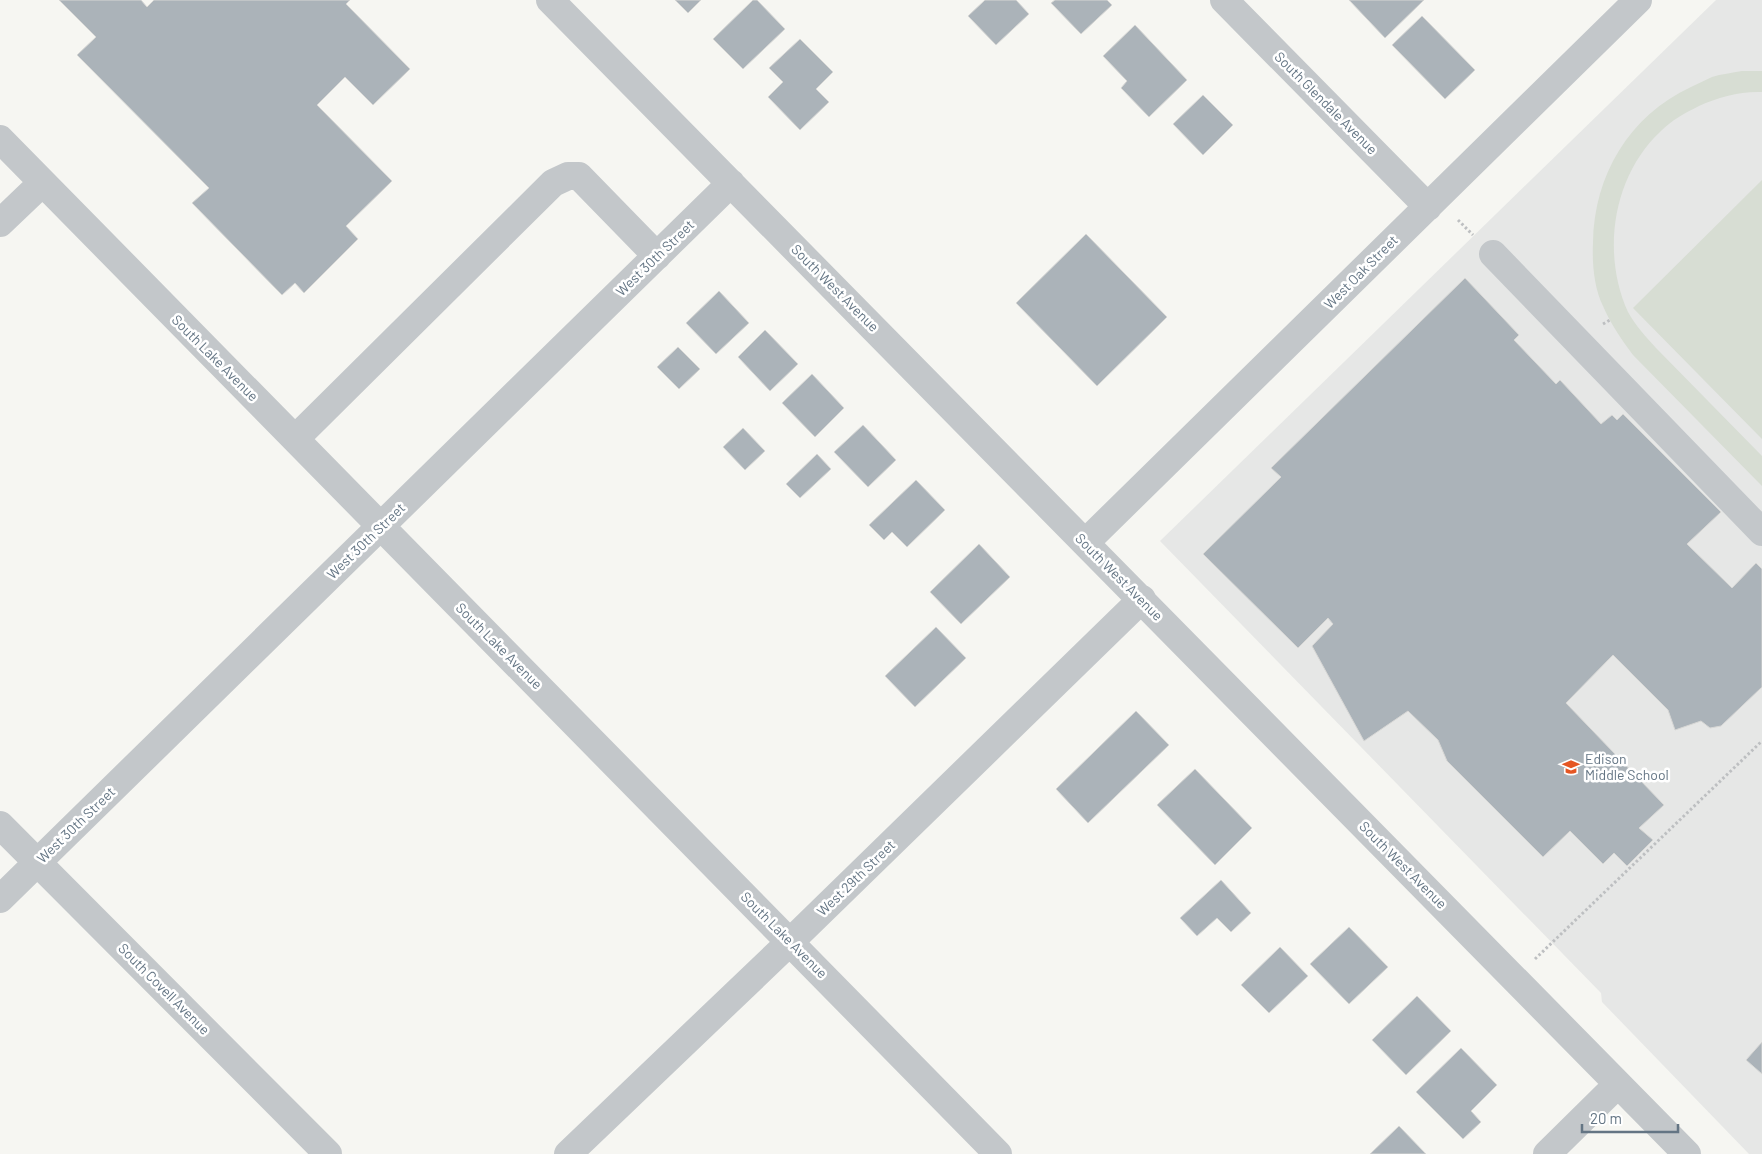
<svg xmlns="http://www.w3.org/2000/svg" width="1762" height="1154" viewBox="0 0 1762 1154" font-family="Barlow,sans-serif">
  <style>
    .built { fill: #e6e7e6 }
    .green { fill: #d7ddd3 }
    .building { fill: #abb3b9; stroke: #d7d7d5 }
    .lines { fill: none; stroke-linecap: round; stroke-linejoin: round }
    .path { stroke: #bdbfc1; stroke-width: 3; stroke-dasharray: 2.5 2.5; stroke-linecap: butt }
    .minor { stroke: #c3c7ca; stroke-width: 28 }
    .labels { text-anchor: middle; stroke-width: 5; stroke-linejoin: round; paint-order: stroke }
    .street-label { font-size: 14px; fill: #647584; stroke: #fff }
    .poi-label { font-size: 14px; fill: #647584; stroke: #fff; text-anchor: start }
  </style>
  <rect width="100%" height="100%" fill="#f6f6f2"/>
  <path class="built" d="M1716,0H1762V1154H1749L1602,1002L1601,993L1160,541Z"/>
  <path class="green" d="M1742,71H1762V92C1741,91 1718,97 1699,106C1685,113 1672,120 1661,131C1613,175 1601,253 1628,312C1635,325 1646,337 1656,348L1762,456V486L1633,355C1622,340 1610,323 1603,306C1594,288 1592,263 1593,243C1594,175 1629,116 1691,87C1698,84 1705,80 1712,77C1721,74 1732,73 1742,71Z
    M1762,180V439L1633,308Z"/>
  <path class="building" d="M59,0H141L147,7L154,0H350L346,4L410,69L373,105L345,77L317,105L392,181L346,226L358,239L304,293L295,283L282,295L192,203L209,188L77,55L96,37Z
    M675,0H701L688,13Z
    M753,0H757L785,29L743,69L713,39Z
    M985,0H1016L1029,14L996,45L968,16Z
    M1055,0H1107L1112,5L1081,34L1051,3Z
    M1349,0H1424L1385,38Z
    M1422,16L1475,70L1445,99L1392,45Z
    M1135,25L1187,80L1149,117L1121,88L1127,81L1103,56Z
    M800,39L833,72L816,89L829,102L800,130L768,97L783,82L769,68Z
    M1203,95L1233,125L1203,155L1173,124Z
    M1086,234L1167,317L1097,386L1016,303Z
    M1465,278L1519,335L1514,340L1556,384L1560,380L1601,424L1612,415L1617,420L1623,414L1721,512L1687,544L1732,588L1756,563L1762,569V687L1721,726L1710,728L1701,721L1675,730L1668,710L1613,655L1566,703L1664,805L1639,828L1653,840L1627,866L1614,853L1603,864L1570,831L1543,857L1447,761L1438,740L1408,711L1364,741L1312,646L1333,624L1328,618L1298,648L1203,554L1281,477L1271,468Z
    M719,291L749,323L716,354L686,323Z
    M765,330L798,364L770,391L738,357Z
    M678,347L700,369L679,389L657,367Z
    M812,374L844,408L815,437L782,403Z
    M863,425L896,460L868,487L834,452Z
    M743,428L765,451L745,470L723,447Z
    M817,454L831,469L800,498L786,484Z
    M916,480L945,510L907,547L892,532L884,540L869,525Z
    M979,544L1010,577L961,624L930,592Z
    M936,627L966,658L915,707L885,676Z
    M1136,711L1169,745L1088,823L1056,789Z
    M1195,769L1252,828L1215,865L1157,805Z
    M1221,880L1251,913L1231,932L1217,918L1197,936L1180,918Z
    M1349,927L1388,967L1349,1004L1310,964Z
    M1280,947L1308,976L1269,1013L1241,985Z
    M1417,996L1451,1031L1406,1075L1372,1040Z
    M1762,1042V1074L1746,1060Z
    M1461,1048L1497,1085L1471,1111L1481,1122L1463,1139L1416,1092Z
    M1399,1126L1426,1154H1370Z"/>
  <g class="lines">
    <path class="path" d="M1458,220L1473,235
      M1603,324L1610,320
      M1535,959L1762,741"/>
    <path class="minor" d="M550,0L1687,1154
      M1224,0L1428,207
      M0,139L998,1154
      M0,223L42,183
      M1493,254L1762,532
      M295,439L553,183L568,176H579L657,256
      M1085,543L1638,0
      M0,825L328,1154
      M0,899L731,183
      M568,1154L791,941L1142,599
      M1547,1154L1618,1084"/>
  </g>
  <defs>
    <g id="school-bare" transform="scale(1.35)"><path d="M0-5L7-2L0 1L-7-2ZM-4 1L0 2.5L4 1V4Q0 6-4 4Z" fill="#e55623" stroke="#fff" stroke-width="2.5" paint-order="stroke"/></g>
  </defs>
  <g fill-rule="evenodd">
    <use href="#school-bare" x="1571" y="767"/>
  </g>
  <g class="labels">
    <g class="street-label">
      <text transform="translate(1326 103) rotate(45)" y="5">South Glendale Avenue</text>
      <text transform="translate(655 258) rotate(-44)" y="5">West 30th Street</text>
      <text transform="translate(1361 272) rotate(-45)" y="5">West Oak Street</text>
      <text transform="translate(835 288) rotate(45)" y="5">South West Avenue</text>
      <text transform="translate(215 358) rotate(45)" y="5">South Lake Avenue</text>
      <text transform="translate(366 541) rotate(-44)" y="5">West 30th Street</text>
      <text transform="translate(1119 577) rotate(45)" y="5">South West Avenue</text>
      <text transform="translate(499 646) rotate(45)" y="5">South Lake Avenue</text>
      <text transform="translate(76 825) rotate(-44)" y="5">West 30th Street</text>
      <text transform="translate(1403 865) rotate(45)" y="5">South West Avenue</text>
      <text transform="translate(856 878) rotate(-44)" y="5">West 29th Street</text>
      <text transform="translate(784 935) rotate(45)" y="5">South Lake Avenue</text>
      <text transform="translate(164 989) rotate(45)" y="5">South Covell Avenue</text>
    </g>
    <g class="poi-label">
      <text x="1585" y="764">Edison<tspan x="1585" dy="16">Middle School</tspan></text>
    </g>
  </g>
  <path d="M1582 1124v8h96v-8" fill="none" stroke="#647584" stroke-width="2.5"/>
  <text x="1590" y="1124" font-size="15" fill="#647584" stroke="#ffffff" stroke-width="4" paint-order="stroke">20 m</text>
</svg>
